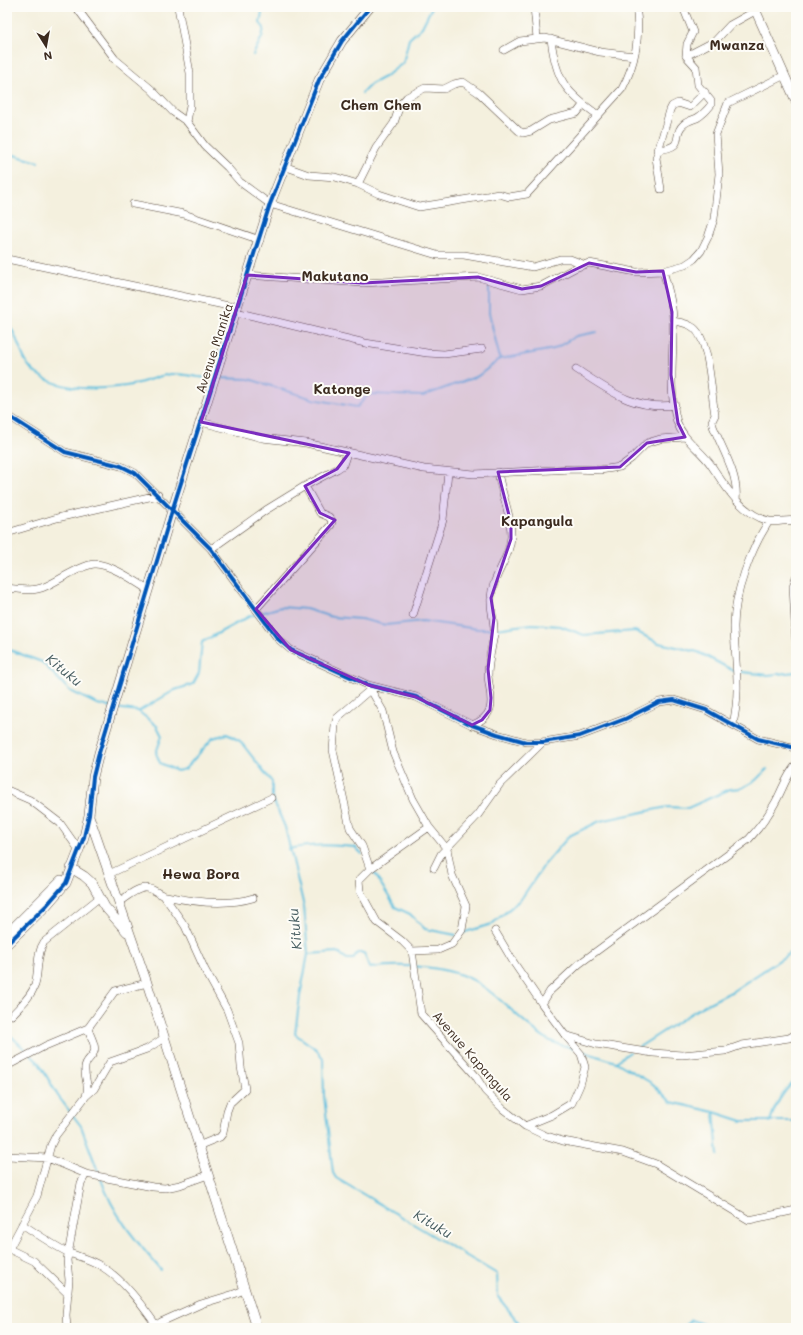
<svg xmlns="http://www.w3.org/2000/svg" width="803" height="1335" viewBox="0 0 803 1335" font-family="Mali,sans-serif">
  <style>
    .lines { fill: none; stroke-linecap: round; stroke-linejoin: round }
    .stream { stroke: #60c0df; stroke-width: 2 }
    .minor-casing { stroke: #57483b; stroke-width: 8 }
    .tertiary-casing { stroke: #57483b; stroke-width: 10 }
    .minor { stroke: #fff; stroke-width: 7 }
    .tertiary { stroke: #fff; stroke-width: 9 }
    .cycleway-casing { stroke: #fdfcf7; stroke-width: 6 }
    .cycleway { stroke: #0057b8; stroke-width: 4 }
    .marked { fill: #7b2cbf; fill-opacity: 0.2; stroke: #7b2cbf; stroke-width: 3; stroke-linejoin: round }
    .labels { text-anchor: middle; stroke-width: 4; stroke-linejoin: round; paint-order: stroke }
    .street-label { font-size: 13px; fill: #3b2a1e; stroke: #fdfcf7 }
    .neighbourhood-label { font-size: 14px; font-weight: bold; fill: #3b2a1e; stroke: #fdfcf7 }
    .water-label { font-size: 14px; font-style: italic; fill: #485e62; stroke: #fdfcf7 }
  </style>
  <rect width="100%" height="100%" fill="#fdfcf7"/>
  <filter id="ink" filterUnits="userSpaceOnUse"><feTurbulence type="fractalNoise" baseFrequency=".025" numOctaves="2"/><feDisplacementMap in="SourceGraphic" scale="8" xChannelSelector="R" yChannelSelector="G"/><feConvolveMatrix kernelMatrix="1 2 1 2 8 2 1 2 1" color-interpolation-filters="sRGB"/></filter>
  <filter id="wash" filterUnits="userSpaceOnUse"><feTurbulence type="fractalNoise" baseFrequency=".012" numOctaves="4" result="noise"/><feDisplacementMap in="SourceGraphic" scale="16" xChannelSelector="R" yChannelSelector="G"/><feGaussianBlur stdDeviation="0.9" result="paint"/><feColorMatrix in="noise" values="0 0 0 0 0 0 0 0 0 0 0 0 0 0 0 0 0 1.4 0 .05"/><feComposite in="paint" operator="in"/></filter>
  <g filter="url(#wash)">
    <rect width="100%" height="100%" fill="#f4f0de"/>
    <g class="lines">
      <path class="stream" d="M794,7L796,10
        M253,55L262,37L264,28L260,23L263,7
        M362,93L371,84L386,76L403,63L409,39L422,27L432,7
        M7,153L38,162
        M489,288V313L500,359
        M7,322C20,337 19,361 37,374C62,391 98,390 126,386C141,384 156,376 171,374C183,373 198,378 211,378
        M217,378L249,379L313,399L357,407L369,394L423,396L478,376L500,359L554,349L576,336L597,332
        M496,629L532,624L560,626L584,635L635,631L659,643L698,652L734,671L768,675L796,672
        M7,649L42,662L70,691L97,704L111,707
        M115,708L138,711L157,726L162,736L156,753L160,763L177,771L185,769L213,738L227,734L240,741L272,782V797L285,827L304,907L308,954L300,996L295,1034L316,1049L323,1058L324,1096L333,1173L336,1178L497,1274L498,1297L523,1328
        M139,711L175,690L193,684L199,673L202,642L250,616L281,607L306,609L332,617L361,619L386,625L423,621L478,629H492
        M289,849C312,844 332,845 355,847L362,854
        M372,869L395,907L410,914L425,929L456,935
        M462,933L492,924L521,899L545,864L569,836L600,821L667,807L688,808L730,789L742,788L756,780L767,769
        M308,954L337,952L347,959H353L357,953H364L370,968C400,963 452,966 478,983C503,999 522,1023 547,1039C554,1044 565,1046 573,1048
        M7,1030L9,1034L39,1063L58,1096L81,1126L99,1174
        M636,1049L701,1007L733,991L796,949
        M581,1051L616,1062L653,1084L671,1102L714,1112L742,1121H796
        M616,1062L630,1052
        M714,1112L718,1155
        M770,1122C775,1104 783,1092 796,1079
        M101,1179C113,1215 137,1242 161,1270
        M682,1328L691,1320L714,1328"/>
    </g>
  </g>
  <g filter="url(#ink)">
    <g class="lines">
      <g class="minor-casing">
        <path id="minor" d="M76,7L115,59L151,89L173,112L187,122
          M178,7L190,73V105L187,122L205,146L227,167L240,182L270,204L437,255H464L533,267L560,259H570L583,264
          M534,7L537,38
          M551,39C556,80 565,92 598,115
          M504,50L520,41L545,38L600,52L634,56
          M686,56L715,41L730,25L755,11
          M657,150C688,147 671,136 683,125C687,121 692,120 697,118C702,115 707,110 711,105V101L698,85L696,67L686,56L687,44L693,32L683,7
          M284,166L309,175L335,177L358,184L379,194L419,207L499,194L509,197L527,194L622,89C635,65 641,35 636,7
          M358,184L376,148L394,123L400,105L407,97L425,88L444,89L454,84L463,82L479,93L519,131L523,133L531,131L549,120L577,113L583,105
          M661,189L656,158L670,110L672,106L678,103L690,107L705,92
          M133,204L184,214L260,240
          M7,259L238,308
          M663,271C668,287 673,304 673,321C674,355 668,389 677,422C683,440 701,450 711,465C725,486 741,514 769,521C778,523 787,519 796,521
          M247,275L363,283L478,277L522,289L541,286L575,268L589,263L636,272L663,271L685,265L694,259L701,251L708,237L714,219L719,174L716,134L728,103L785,75
          M236,312L365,343L427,353L444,354L482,349
          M673,321C680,322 688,323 694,328C710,341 711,394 715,415L712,421L713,426C722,449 739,475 736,500
          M576,369C610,391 633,410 675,405
          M7,415L65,452L121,466L135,473L211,549L278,639L291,650L368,685L416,697L472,725L497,734L526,742H543L580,736L625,719L659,702L674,700L706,710L758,739L796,748
          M201,422L262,438L306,443L424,469L474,474L573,469L600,470L620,467L632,458L647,443L660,439L685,437
          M7,533L57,518L158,495
          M211,549L266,510L305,486L337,469L343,465L347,453
          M796,577L793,586L796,642
          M7,588C18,589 33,592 44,587C56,582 83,564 95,564C110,564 135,581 148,589
          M256,609L331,525L332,521L329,517L320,513L305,486
          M413,615L443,520L448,472
          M368,685L383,711L393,752L413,799L429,827L447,849L452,875L466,906L462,930L452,944L438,950L412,951
          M733,724C741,690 735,661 734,627C734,593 751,549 769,521
          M472,725C480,722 487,718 490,709C493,699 489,687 488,676C488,661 492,648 494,634C495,622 490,610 491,598C492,576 510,559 511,537C512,516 501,493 498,472
          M7,790L30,800L60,823L79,850
          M429,827L370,869L359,880L360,891L377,922L402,941L412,951L421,1014L475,1075L485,1091L503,1109L525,1126L544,1135L563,1141L623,1152L656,1164L749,1220L796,1210
          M434,868L441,854L478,815L500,784L543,742
          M370,869L362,846L350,828L333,750L335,725L337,718L371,689
          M109,874L271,798
          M164,896L185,926L205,970L227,1010L239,1043L241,1067L245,1089L230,1103L227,1111L223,1133L220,1137L198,1146
          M119,902C126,897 138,887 146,888C153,888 159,895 166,896C193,902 226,906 253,898
          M495,931L514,963L542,1004
          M12,1015C20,1006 31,997 35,985C39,971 36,954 44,942L100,897
          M565,1035L596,1044L653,1053L682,1055L725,1051L742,1045L789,1038L796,1034
          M7,1066L45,1046L88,1028L115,991L147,983
          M86,1096L94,1089L110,1062L147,1049L164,1038
          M525,1126L552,1115L572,1103L580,1085L585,1067L581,1054L565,1035L542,1004L550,991L579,964L749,839C759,828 768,816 775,803C782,791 786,776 796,765
          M7,1156L48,1158L86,1174L153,1187L165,1188L180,1185L208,1175
          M22,1224C37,1234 51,1244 67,1252C79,1257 90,1259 101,1266C124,1280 141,1304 156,1325
          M7,1248L34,1261L68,1294
          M9,1249L37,1196L51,1145L56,1135L86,1096C90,1085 84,1079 85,1068C85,1060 92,1058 94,1052C97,1046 89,1034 88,1028
          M67,1328L66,1315L69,1280L67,1260L81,1183L86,1174
          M154,1328L161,1322L201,1304L234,1294L244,1290"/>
      </g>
      <g class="tertiary-casing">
        <path id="tertiary" d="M754,7L796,101
          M89,816L147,983L257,1328
          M71,868L84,876L92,883L105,907L127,932
          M7,934L61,880
          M7,944L46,906L66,883L84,837L89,815L93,777L99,753L172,511L270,204L319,80L342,41L370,7"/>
      </g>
      <use href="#minor" class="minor"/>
      <use href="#tertiary" class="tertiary"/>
      <g class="cycleway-casing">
        <path id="cycleway" d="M7,415L65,452L121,466L135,473L211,549L278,639L291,650L368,685L416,697L472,725L497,734L526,742H543L580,736L625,719L659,702L674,700L706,710L758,739L796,748
          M7,944L46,906L66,883L84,837L89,815L93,777L99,753L172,511L270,204L319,80L342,41L370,7"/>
      </g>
      <use href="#cycleway" class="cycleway"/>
    </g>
  </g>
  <path class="marked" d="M589,263L636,272L663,271L672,312L671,375L678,423L685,437L647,443L620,467L498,472L511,523V539L491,598L494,618L488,669L491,698L490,710L482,720L472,725L416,697L368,685L291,650L256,609L335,520L320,513L305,486L337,469L349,453L201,422L247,275L363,283L478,277L522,289L541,286Z"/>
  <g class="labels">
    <g class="street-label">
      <text transform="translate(214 348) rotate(-72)" y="5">Avenue Manika</text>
      <text transform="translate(473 1056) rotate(49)" y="5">Avenue Kapangula</text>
    </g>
    <g class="neighbourhood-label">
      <text x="737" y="50">Mwanza</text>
      <text x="381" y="110">Chem Chem</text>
      <text x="335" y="281">Makutano</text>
      <text x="342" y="394">Katonge</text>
      <text x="537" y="526">Kapangula</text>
      <text x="201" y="879">Hewa Bora</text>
    </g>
    <g class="water-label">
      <text transform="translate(64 670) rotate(40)" y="5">Kituku</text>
      <text transform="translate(295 929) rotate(-95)" y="5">Kituku</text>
      <text transform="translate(433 1224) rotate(31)" y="5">Kituku</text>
    </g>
  </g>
  <rect width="803" height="1335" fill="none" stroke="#fdfcf7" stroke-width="24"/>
  <g transform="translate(46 46) rotate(169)" stroke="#fdfcf7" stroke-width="3" paint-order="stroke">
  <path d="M0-3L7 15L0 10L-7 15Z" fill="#3b2a1e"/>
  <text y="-6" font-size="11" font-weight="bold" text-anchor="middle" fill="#3b2a1e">N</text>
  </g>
</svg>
